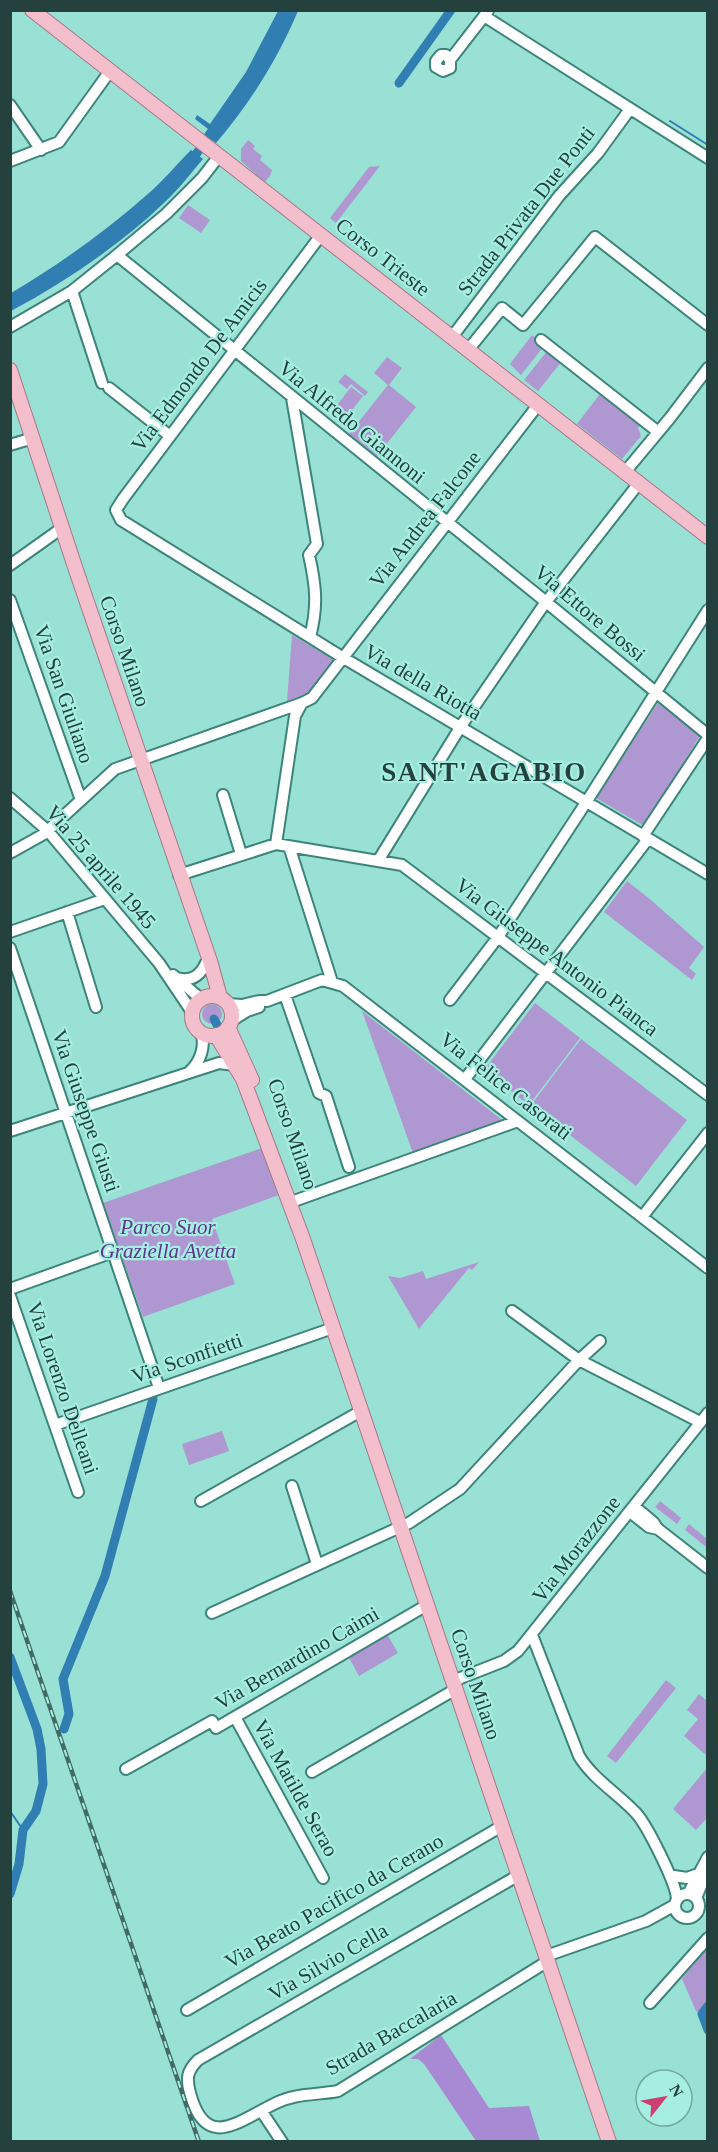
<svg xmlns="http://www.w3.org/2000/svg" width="718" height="2152" viewBox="0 0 718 2152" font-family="'Times New Roman',serif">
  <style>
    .green { fill: #af98d1 }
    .forest { fill: #a889d3 }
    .water { fill: #317eb3 }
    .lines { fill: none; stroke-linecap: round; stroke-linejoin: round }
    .stream { stroke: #317eb3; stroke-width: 2 }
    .canal { stroke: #317eb3; stroke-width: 9 }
    .minor-casing { stroke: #3d847a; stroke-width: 14 }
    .major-casing { stroke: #a67784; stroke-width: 16 }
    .minor { stroke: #fff; stroke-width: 10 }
    .major { stroke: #f4bfcd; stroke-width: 14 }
    .rail-casing { stroke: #436b65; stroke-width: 4.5 }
    .rail { stroke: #a6eee2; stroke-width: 2; stroke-dasharray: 7; stroke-linecap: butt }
    .labels { text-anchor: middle; stroke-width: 4.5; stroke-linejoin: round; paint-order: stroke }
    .street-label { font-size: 21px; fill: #24413d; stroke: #a6eee2 }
    .park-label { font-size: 21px; font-style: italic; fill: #5f358d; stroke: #a6eee2 }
    .district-label { font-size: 27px; font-weight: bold; letter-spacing: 1.5px; fill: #24413d; stroke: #a6eee2 }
  </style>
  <rect width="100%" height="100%" fill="#99e1d4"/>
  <path class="green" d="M248,140L255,146L253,149L262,156L260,160L272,170L270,176L265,182L241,161V149Z
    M380,166L336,223L330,218L369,167Z
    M188,205L210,220L201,233L179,218Z
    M532,335L544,346L521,375L510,364Z
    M548,350L562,361L538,391L524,380Z
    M387,357L402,368L389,385L416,407L377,456L349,434L388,385L374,373Z
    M345,374L368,392L365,396L351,384L347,389L338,382Z
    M351,387L363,396L345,419L334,409Z
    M608,393L642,423L638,428L641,436L622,459L577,424L600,394L604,397Z
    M292,635L334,660L309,693L287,701Z
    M658,703L700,736L644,826L596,798Z
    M627,881L651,900L704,947L689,968L696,974L692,980L604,912Z
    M535,1003L580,1038L529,1105L484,1070Z
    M202 1014a10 10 0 1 1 20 0a10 10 0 1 1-20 0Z
    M362,1011L502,1120V1123L413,1153Z
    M581,1039L687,1120L636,1186L531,1105Z
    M262,1148L279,1195L212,1219L235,1284L143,1317L103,1203Z
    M479,1262L472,1270L469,1268L419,1329L388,1276L400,1278L423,1271L426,1279Z
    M222,1431L229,1451L189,1465L182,1444Z
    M660,1501L681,1518L677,1524L655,1507Z
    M689,1524L707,1539L706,1547L685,1530Z
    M387,1634L398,1653L359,1676L348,1656Z
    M666,1680L676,1688L616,1763L607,1756Z
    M699,1694L707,1701V1756L684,1736L698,1719L687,1710Z
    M707,1768V1818L696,1830L673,1809Z
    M707,1945V2016L696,2011L682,1979Z"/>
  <path class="forest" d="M441,2035L489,2108L529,2106L540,2141H476L424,2064L418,2059H410Z"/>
  <path class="water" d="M278,11H298C278,58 250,104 216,143L204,134L208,129L195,119L197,115L210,124L246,72Z
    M191,150L203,159C191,173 179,189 166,201C120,245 67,281 11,311V293C60,264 106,231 149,193C164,180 177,164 191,150Z"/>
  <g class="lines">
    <path class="stream" d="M670,121L708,145
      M10,1811L23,1830"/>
    <path class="canal" d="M399,83L451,10
      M190,162L216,128
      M214,1019L225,1040
      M10,1657L37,1729L41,1749L43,1784L36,1811L23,1830L19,1864L10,1894
      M64,1729L69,1714L63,1679L105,1576L153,1399
      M708,2006L702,2014L708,2030"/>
    <g class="minor-casing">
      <path id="minor" d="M484,16L708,158
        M450,60L446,55H441L436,61V67L443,71L450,68V60L488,11
        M10,105L41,150
        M10,161L59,142L110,71
        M321,235L123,499L116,510L121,520L342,657L708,874
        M117,255L540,597L708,735
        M72,291L102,383
        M10,327L72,291L117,255L166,214L202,178L219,156
        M452,337L559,196L598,153L630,109
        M541,340L657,431
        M468,350L502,308L523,325L595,237L708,325
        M109,388L170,436
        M292,398L317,544L309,555C316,586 318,606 310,637
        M10,445L33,438
        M625,472L670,418L708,368
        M10,565L62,528
        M10,600L81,800
        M223,795L241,854
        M10,798L48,831L159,963L192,1012
        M643,836L708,738
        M276,844L295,716L302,703L312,698L538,405
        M289,846L332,982
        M10,853L44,834L115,769L302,703
        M378,861L461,726L543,606L639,483
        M179,875L276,844L402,865L708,1095
        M67,912L96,1007
        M10,932L105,899
        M10,948L159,1388
        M173,975L201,999
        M177,978C191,982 200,976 206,963
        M285,995L319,1093L326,1096L349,1167
        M450,1000L498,937L587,801L708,610
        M228,1004L242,1005L259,1001H267L322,980L343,986L708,1268
        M231,1021L247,1011L259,1007
        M189,1072C200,1063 206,1046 201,1033
        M465,1079L648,839
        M10,1131L219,1063L234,1065
        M294,1201L518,1121
        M642,1217L708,1133
        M10,1289L113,1252
        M10,1296L78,1492
        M512,1311L579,1360L700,1422
        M55,1425L333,1328
        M292,1486L317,1564
        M201,1501L361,1411
        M630,1512L649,1527L658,1529L653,1522L634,1506
        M658,1529L708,1568
        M212,1613L409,1523L460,1489L579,1360L600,1341
        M532,1635L579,1756C593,1779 617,1793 635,1812C646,1823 677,1884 677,1900
        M453,1681L504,1661L518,1651L708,1413
        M235,1717L323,1878
        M126,1769L212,1721L216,1728L427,1605
        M312,1772L456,1689
        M519,1875L198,2060C187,2071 186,2078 190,2093C206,2152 238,2121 276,2103C296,2093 317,2095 338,2091L548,1961
        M674,1876L687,1878L698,1874
        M688,1894L708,1857
        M675 1906a12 12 0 1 1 24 0a12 12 0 1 1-24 0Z
        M696,1898L708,1869
        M546,1956L646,1921L675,1905
        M650,2003L708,1938
        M187,2010L502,1826
        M262,2112L282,2142"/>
    </g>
    <g class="major-casing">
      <path id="major" d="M32,10L708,537
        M10,370L76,570L210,961L220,997
        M192 1016a20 20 0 1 1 40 0a20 20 0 1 1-40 0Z
        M228,1027L252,1080
        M216,1035L243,1079L303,1239L609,2142"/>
    </g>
    <use href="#minor" class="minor"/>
    <use href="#major" class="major"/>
    <g class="rail-casing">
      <path id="rail" d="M10,1591L199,2142"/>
    </g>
    <use href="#rail" class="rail"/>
  </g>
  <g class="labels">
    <g class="street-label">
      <text transform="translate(526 211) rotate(-52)" y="7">Strada Privata Due Ponti</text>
      <text transform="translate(383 257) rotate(38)" y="7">Corso Trieste</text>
      <text transform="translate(199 365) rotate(-53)" y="7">Via Edmondo De Amicis</text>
      <text transform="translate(352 422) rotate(39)" y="7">Via Alfredo Giannoni</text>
      <text transform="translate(425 519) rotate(-52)" y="7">Via Andrea Falcone</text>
      <text transform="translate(590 613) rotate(40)" y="7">Via Ettore Bossi</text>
      <text transform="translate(125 651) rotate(71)" y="7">Corso Milano</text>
      <text transform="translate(423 682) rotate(30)" y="7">Via della Riotta</text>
      <text transform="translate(64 694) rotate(71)" y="7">Via San Giuliano</text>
      <text transform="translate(101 867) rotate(49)" y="7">Via 25 aprile 1945</text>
      <text transform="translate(557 957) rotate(37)" y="7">Via Giuseppe Antonio Pianca</text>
      <text transform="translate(506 1086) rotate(38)" y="7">Via Felice Casorati</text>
      <text transform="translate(86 1111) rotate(71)" y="7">Via Giuseppe Giusti</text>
      <text transform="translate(293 1134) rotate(71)" y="7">Corso Milano</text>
      <text transform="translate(187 1358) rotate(-19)" y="7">Via Sconfietti</text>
      <text transform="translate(63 1388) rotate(71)" y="7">Via Lorenzo Delleani</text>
      <text transform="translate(576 1549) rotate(-52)" y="7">Via Morazzone</text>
      <text transform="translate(297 1658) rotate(-30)" y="7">Via Bernardino Caimi</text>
      <text transform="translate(476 1684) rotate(71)" y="7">Corso Milano</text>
      <text transform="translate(296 1788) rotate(61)" y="7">Via Matilde Serao</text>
      <text transform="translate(334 1901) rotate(-30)" y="7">Via Beato Pacifico da Cerano</text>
      <text transform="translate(328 1962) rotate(-30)" y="7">Via Silvio Cella</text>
      <text transform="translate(391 2033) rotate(-30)" y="7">Strada Baccalaria</text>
    </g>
    <g class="park-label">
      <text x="168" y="1234">Parco Suor<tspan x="168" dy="24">Graziella Avetta</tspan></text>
    </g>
    <g class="district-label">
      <text x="484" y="781">SANT'AGABIO</text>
    </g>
  </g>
  <rect width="718" height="2152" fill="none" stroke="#24413d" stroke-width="24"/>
  <g transform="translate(664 2098) rotate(59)"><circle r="28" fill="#a6eee2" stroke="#72a9a0" stroke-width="1.5"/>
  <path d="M0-4.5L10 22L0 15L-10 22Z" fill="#cb3f71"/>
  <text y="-9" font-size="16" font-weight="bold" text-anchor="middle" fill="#24413d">N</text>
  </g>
</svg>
